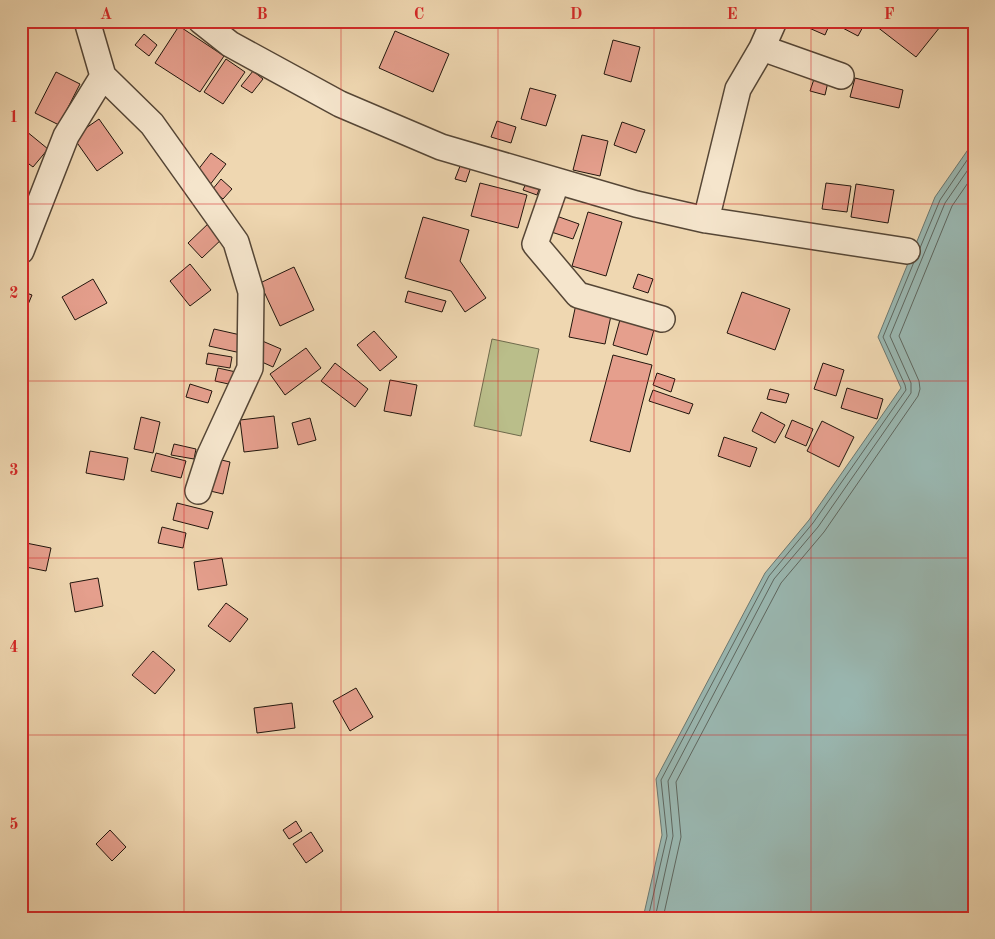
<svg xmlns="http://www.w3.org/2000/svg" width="995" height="939" viewBox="0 0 995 939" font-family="'Old Standard TT',serif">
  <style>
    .green { fill: #babe8a; stroke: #6e6a4c }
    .water { fill: #9ab8b2; stroke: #6a7770 }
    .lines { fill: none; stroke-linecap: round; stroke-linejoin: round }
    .shore { stroke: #5e6760; stroke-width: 1 }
    .building { fill: #e59f8d; stroke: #22160d }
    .minor-casing { stroke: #554636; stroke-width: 28 }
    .minor { stroke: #f5e5cc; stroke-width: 25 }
    .grid { fill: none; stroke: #d62828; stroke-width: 1; stroke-opacity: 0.55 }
    .neatline { fill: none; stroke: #d62828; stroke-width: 2 }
    .grid-label { font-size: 16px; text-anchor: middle; font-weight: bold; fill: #d62828 }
  </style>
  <rect width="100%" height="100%" fill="#efd7b1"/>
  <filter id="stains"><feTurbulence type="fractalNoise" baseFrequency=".004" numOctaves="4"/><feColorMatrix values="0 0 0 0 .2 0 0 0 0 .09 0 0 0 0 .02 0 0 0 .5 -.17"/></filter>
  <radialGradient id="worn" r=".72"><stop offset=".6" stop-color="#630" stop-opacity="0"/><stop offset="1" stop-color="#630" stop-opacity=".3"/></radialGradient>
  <path class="green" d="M492,339L539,349L521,436L474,426Z"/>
  <path class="water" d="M974,141V918H643L662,835L656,779L765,573L809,520L901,388L878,337L935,197Z"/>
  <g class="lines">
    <path class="shore" d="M920,248L940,200L974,150
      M648,918L667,836L661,780L769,576L813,523L906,390L905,385L883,337L914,262
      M655,918L673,836L668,781L774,579L818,527L911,393V383L890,336L945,203L974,161
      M663,918L681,837L676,782L781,583L824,532L918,396L920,389L919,381L899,336L952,206L974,174"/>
  </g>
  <path class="building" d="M793,21H831L825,35Z
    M839,21H866L858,36L837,25Z
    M874,21H932L940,27L916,57L872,23Z
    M179,26L224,56L200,92L155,63Z
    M395,31L449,54L433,92L379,68Z
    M144,34L157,45L149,56L135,45Z
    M613,40L640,47L631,82L604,74Z
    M226,59L245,72L223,104L204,92Z
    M253,71L263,79L252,93L241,86Z
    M56,72L80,84L59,125L35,113Z
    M855,78L903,90L899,108L850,97Z
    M814,79L828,82L825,95L810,91Z
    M530,88L556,95L546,126L521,119Z
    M99,119L123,153L97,171L73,137Z
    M497,121L516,127L511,143L491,137Z
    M622,122L645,130L636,153L614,145Z
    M26,131L48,149L33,167L21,158V136Z
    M582,135L608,141L600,176L573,170Z
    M211,153L226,164L209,186L194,175Z
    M462,161L472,164L466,182L455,179Z
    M221,179L232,189L223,199L212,190Z
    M528,179L541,184L537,195L523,190Z
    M480,183L527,195L518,228L471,216Z
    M826,183L851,186L847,212L822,209Z
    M856,184L894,190L888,223L851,217Z
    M588,212L622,222L606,276L572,266Z
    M548,213L579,224L573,239L542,229Z
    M423,217L469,230L460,261L486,298L465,312L451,291L405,278Z
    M211,221L225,236L202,258L188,243Z
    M190,264L211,290L190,306L170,281Z
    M294,267L314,310L280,326L260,283Z
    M638,274L653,279L648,293L633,288Z
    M93,279L107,303L75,320L62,297Z
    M21,291L32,295L24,314L21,312Z
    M408,291L446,301L442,312L405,302Z
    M742,292L790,309L775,350L727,333Z
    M576,304L612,311L605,344L569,337Z
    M621,316L655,326L647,355L613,345Z
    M214,329L245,336L241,353L209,346Z
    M374,331L397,357L380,371L357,345Z
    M260,340L281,349L273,367L253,358Z
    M306,348L321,368L285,395L270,374Z
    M208,353L232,357L230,368L206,364Z
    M613,355L652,365L630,452L590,441Z
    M335,363L368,389L355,407L321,381Z
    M823,363L844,370L836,396L814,389Z
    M218,368L236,372L233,385L215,381Z
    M657,373L675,379L671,392L653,385Z
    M390,380L417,385L411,416L384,411Z
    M190,384L212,391L208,403L186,397Z
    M847,388L883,399L877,419L841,408Z
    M770,389L789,394L786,403L767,399Z
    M653,390L693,404L689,414L649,401Z
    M761,412L785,425L775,443L752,431Z
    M274,416L278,448L244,452L240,420Z
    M141,417L160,422L153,453L134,449Z
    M310,418L316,440L298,445L292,423Z
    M792,420L813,429L806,446L785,437Z
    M822,421L854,437L839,467L807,451Z
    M724,437L757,448L750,467L718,456Z
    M174,444L196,449L194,459L171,455Z
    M90,451L128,458L124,480L86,473Z
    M156,453L186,461L181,478L151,471Z
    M213,458L230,462L223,494L206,490Z
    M177,503L213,512L208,529L173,520Z
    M162,527L186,533L183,548L158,543Z
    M21,542L51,548L46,571L21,566Z
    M222,558L227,585L198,590L194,562Z
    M98,578L103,606L75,612L70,583Z
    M226,603L248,619L230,642L208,626Z
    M153,651L175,670L155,694L132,675Z
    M356,688L373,717L350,731L333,701Z
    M292,703L295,728L257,733L254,708Z
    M296,821L302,831L289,839L283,830Z
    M110,830L126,847L112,861L96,844Z
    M311,832L323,851L306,863L293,844Z"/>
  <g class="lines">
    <g class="minor-casing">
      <path id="minor" d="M201,21L230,44L340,104L441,147L636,204L706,220L907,251
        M762,48L841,76
        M103,76L152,124L236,242L251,292L250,368L209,457L198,491
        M557,181L535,244L578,295L662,319
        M706,220L738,89L762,48L774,21
        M21,251L66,136L103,76L87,21"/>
    </g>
    <use href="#minor" class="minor"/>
  </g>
  <path class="grid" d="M184,21V918M341,21V918M498,21V918M654,21V918M811,21V918M21,204H974M21,381H974M21,558H974M21,735H974"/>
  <rect width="995" height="939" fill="none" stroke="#efd7b1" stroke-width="55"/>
  <rect x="28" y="28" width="940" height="884" class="neatline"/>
  <g class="grid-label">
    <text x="106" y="19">A</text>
    <text x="262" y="19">B</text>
    <text x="419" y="19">C</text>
    <text x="576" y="19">D</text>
    <text x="732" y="19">E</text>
    <text x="889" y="19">F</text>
    <text x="14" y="122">1</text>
    <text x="14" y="298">2</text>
    <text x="14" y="475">3</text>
    <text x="14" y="652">4</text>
    <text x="14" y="829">5</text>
  </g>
  <rect width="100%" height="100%" filter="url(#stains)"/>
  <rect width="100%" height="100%" fill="url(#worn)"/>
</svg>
